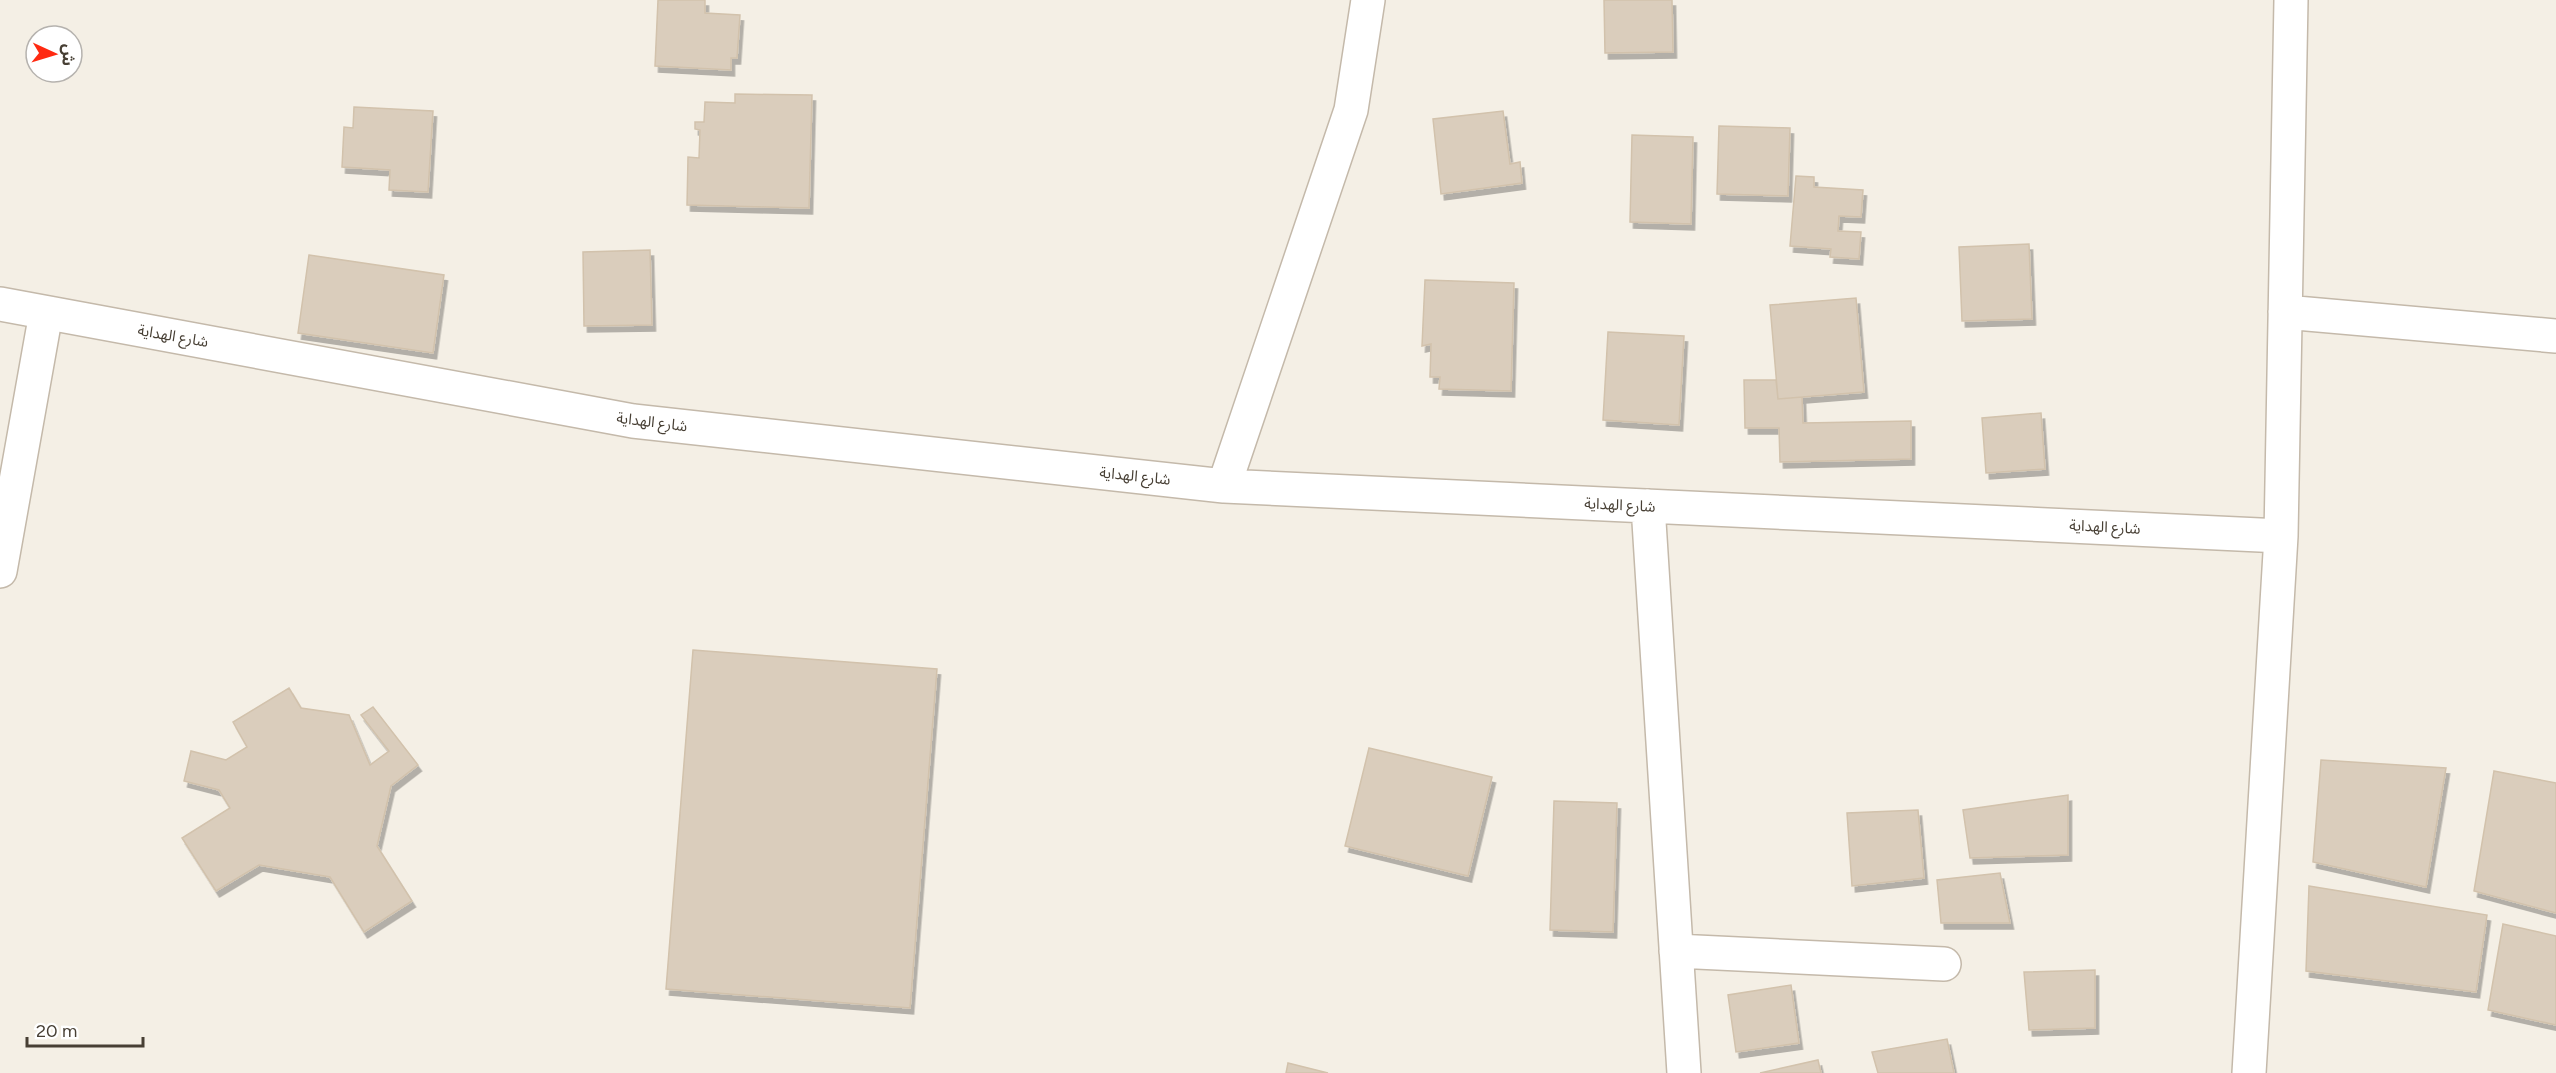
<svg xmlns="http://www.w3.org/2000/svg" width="2556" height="1073" viewBox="0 0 2556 1073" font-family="Figtree,'Noto Sans Arabic',sans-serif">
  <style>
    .building { fill: #dacdbc; stroke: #d2c2ac; stroke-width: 1.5; filter: url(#shadow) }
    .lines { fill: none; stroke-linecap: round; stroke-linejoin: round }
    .minor-casing { stroke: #c4b9aa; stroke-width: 36 }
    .minor { stroke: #fff; stroke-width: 33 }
    .labels { text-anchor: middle; stroke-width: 4.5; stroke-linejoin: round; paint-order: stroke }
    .street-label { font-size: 15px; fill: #473f34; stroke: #fff }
  </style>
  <defs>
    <filter id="shadow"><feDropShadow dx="3.5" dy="6" stdDeviation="0" flood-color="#0004"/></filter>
  </defs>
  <rect width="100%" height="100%" fill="#f4efe5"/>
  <path class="building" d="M658,0H705V13L740,15L737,58H731V70L655,66Z
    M1604,0H1672L1673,52L1605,53Z
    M735,94L812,95L809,208L687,205L688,157L699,158L700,130L695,129V122H704L705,102L735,103Z
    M354,107L433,111L428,192L389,190L390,170L342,167L344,127L353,128Z
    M1503,111L1510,164L1520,162L1522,183L1441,194L1433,119Z
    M1719,126L1790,128L1788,196L1717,194Z
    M1632,135L1693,137L1691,224L1630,222Z
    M1796,176L1814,177V187L1863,190L1861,217L1839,216L1838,231L1861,232L1859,259L1830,257L1831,249L1790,246Z
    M2029,244L2032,319L1962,321L1959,247Z
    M650,250L652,325L584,326L583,252Z
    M309,255L444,275L433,353L298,333Z
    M1425,280L1514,283L1511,391L1439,389L1440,377H1430L1431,344L1422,346Z
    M1856,298L1864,392L1778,399L1770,305Z
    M1608,332L1684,336L1679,425L1603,420Z
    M1744,380H1776L1778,399L1802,397L1803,423L1911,421V459L1780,462L1779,428H1745Z
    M2041,413L2045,469L1986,473L1982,418Z
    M693,650L937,669L910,1008L666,989Z
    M289,688L301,708L349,715L370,765L389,751L361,715L373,707L418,765L391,786L377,846L412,901L364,932L330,877L259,865L216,891L182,838L230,808L219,790L184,781L191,751L226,760L247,747L233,722Z
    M1369,748L1492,777L1468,876L1345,846Z
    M2321,760L2446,768L2426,887L2313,862Z
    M2494,771L2556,783V913L2474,891Z
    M2068,795V855L1970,858L1963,810Z
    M1554,801L1617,803L1613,932L1550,930Z
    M1918,810L1924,878L1852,886L1847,813Z
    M2000,873L2010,923H1941L1937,880Z
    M2309,886L2487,915L2476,992L2306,971Z
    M2503,924L2556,936V1025L2488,1010Z
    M2095,970V1028L2029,1030L2024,972Z
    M1791,985L1799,1043L1736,1052L1728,995Z
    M1947,1039L1954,1073H1878L1872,1052Z
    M1818,1060L1821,1073H1760Z
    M1288,1063L1328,1073H1286Z"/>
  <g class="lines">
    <g class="minor-casing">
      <path id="minor" d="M0,304L633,421L1224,486L2281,536
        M2285,312L2556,336
        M1224,486L1351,110L1368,0
        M1648,506L1684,1073
        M0,571L46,313
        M1676,951L1944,964
        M2249,1073L2281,536L2291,0"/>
    </g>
    <use href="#minor" class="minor"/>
  </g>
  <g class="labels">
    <g class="street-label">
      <text transform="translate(173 336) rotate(10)" y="5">شارع الهداية</text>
      <text transform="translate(652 422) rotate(7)" y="5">شارع الهداية</text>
      <text transform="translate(1135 476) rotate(6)" y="5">شارع الهداية</text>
      <text transform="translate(1620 505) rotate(3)" y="5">شارع الهداية</text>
      <text transform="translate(2105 527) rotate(3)" y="5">شارع الهداية</text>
    </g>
  </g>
  <g transform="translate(54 54) rotate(94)"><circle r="28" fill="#ffffff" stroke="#b5b2ae" stroke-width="1.5"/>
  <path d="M0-4.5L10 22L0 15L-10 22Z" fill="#ff2a11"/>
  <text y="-9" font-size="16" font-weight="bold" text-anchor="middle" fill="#473f34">ش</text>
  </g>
  <path d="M27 1037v9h116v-9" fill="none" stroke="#473f34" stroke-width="3"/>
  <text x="36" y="1037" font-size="18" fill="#473f34" stroke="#ffffff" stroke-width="4.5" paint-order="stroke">20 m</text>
</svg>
